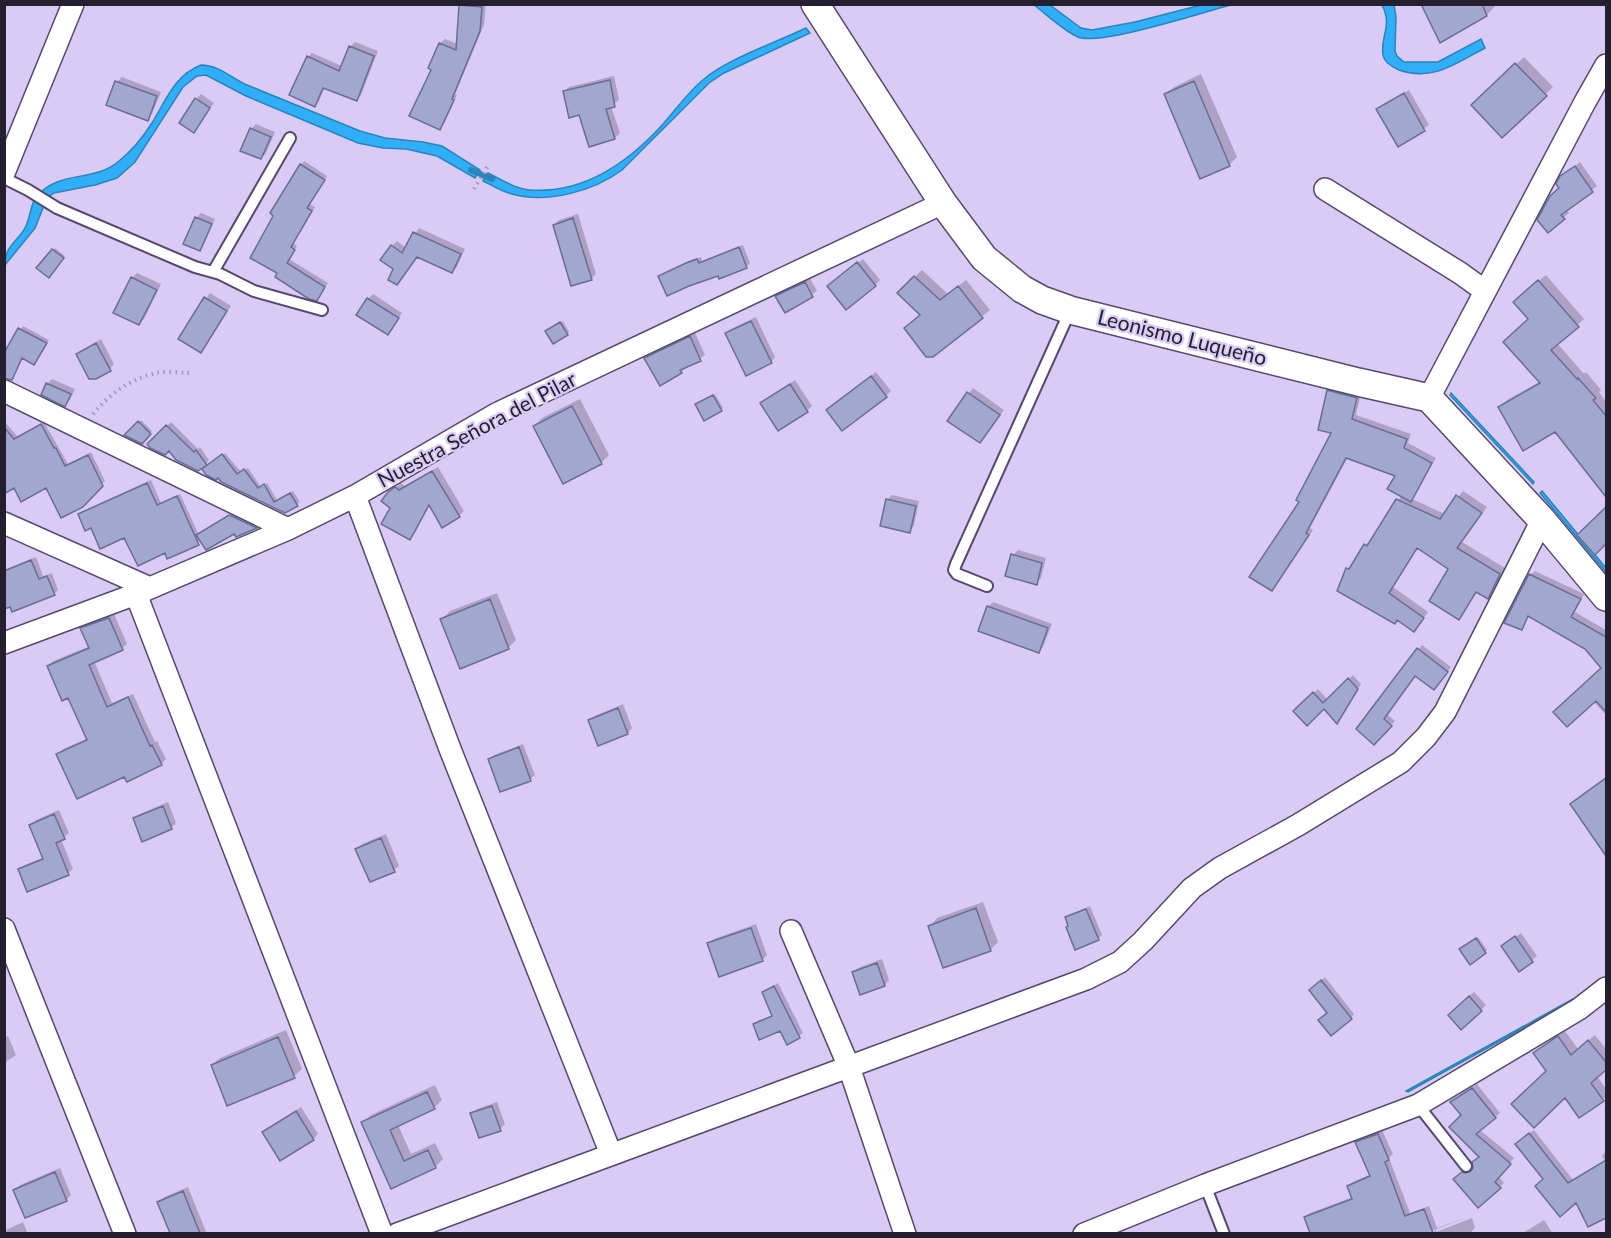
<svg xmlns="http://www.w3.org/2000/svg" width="1611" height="1238" viewBox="0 0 1611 1238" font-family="Lato,sans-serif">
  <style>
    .water { fill: #2faff7; stroke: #2c84bb; stroke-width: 1.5 }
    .shadow { fill: #0003 }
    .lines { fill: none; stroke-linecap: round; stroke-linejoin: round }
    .stream { stroke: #2c84bb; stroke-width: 6 }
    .building { fill: #a2a7d0; stroke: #6a6d94; stroke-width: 1.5 }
    .service-casing { stroke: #55496d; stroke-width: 14 }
    .minor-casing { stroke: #55496d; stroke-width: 24 }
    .tertiary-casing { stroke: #55496d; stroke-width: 30 }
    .path { stroke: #a196b9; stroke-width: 4; stroke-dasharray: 1.5 4.5; stroke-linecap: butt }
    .service { stroke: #fff; stroke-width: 10 }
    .minor { stroke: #fff; stroke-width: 21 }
    .tertiary { stroke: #fff; stroke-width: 27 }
    .labels { text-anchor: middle; stroke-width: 4.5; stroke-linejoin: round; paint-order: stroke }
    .street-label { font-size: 21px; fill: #241f2f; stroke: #d9cbf6 }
  </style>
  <rect width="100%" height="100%" fill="#d9cbf6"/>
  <path class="water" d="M1034,5H1050L1081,28L1092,30L1135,22L1201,5H1231C1203,12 1100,46 1078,37C1065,32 1046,14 1034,5Z
    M1382,5H1394L1396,17L1395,51L1397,56L1404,62H1438L1481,39L1485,48C1456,63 1433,82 1399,70C1392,67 1384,62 1383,55C1380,36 1393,26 1382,5Z
    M806,28L810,33L724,73L709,83L622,170C594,191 547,204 512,194C502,192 492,185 483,181L488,173C501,179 515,189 530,190C584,194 630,161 664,123C677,108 689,91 704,79C727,59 777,42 806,28Z
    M201,65C219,65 231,78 247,85L360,131L385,138L423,142L442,146L480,170L475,178L437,156L406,149L383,148L358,143L246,96L206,75L197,76L183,87L135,162L117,178L95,185L54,193L47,198L35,228L5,265C4,246 19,241 26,226C31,216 30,204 37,196C61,169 94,183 119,161C132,151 143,137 152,123C166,100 175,75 201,65Z
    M1451,393L1534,482L1533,484L1450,395Z
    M1542,491L1606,568V572L1540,493Z
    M1573,999L1574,1000L1408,1092L1406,1091Z"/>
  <path class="shadow" d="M462,4H486L484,25L455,94L457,95L444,124L439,128L433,69L430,68L440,43L445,39L458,44Z
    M1423,4H1497L1487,15L1441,41Z
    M355,42L378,51L361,95L357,99L325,87L319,101L315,105L308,57L312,53L342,66L350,47Z
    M1524,57L1553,87L1503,136L1473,105Z
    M1201,74L1237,157L1229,165L1166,94L1174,87Z
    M614,76L619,100L611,106L620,133L615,138L590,145L580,113L564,92L569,87Z
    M122,77L161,92L152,114L147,119L117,82Z
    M1409,90L1429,125L1399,145L1378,109Z
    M201,94L214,103L194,131L196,99Z
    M256,124L275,132L266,153L261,158L251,129Z
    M304,161L327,176L310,204L315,207L293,243L297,246L289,259L328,283L320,295L279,273L301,165Z
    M1580,162L1597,186L1566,210L1569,213L1548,231L1567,172Z
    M201,213L215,219L204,244L199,249L196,218Z
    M578,214L596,274L591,279L554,225L559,220Z
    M419,228L465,249L457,267L452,272L417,255L395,269L392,246L397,241L406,248Z
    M743,245L750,263L747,266L720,277L719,274L660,277L691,260L701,257L702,261Z
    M55,248L65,256L50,274L53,250Z
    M863,259L880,280L875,285L834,281Z
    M922,270L948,294L966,280L990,310L932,356L906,328L921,314L899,293Z
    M137,273L161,284L144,319L139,323L132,278Z
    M1546,275L1584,319L1557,343L1584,374L1586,372L1601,390L1599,392L1606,402V495L1555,430L1500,407L1507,400L1541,381L1530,319L1522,295Z
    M810,278L817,291L785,311L777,297L782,292Z
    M210,293L231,306L205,346L180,338Z
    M373,294L402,313L392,328L368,299Z
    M756,317L775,357L771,362L726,334L731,329Z
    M563,321L569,332L567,334L549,329Z
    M23,326L49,340L37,360L23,357L11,379L4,357Z
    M695,333L705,355L681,372L646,359L650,354Z
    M101,339L114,364L110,369L78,354Z
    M876,372L891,391L886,396L833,405Z
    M52,379L75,389L70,400L65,405L47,384Z
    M795,380L812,406L807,411L767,399Z
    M1333,386L1361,393L1356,415L1411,434L1408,443L1436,458L1412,499L1445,514L1463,491L1487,507L1462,542L1505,568L1493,592L1487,598L1477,591L1458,618L1450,569L1418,547L1393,587L1428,612L1419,624L1348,569L1365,545L1371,540L1372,541L1402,495L1397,475L1348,457L1310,528L1313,530L1272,589L1301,501L1333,432L1328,391Z
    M973,388L1004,410L984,437L949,420Z
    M715,394L723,408L721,409L699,402Z
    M580,399L609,455L601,463L535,426L542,418Z
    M141,420L152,431L141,442L127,435Z
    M4,421L18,437L44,422L68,464L91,452L105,481L82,506L47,486H14L4,493Z
    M171,422L198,449L200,447L209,460L206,464L169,449L149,444Z
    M225,453L241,472L248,468L261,487L267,483L277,500L293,491L300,502L285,512L207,467Z
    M438,467L464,511L459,516L430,504L415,533L410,538L392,507L389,493L401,483L405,486Z
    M151,480L161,503L180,494L199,535L232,514L257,526L236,536L234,532L165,551L125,536L92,526L79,515L83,511Z
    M892,495L919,501L914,526L909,531L887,500Z
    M1018,550L1046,558L1041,578L1036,583L1013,555Z
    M36,557L43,576L52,573L58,590L54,594L4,608V570Z
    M1535,571L1584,594L1575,612L1606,630V715L1593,701L1602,668L1586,648L1530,615L1521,628L1530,575Z
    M497,593L516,640L508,648L442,619L450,611Z
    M993,602L1052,624L1043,647L1038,652L988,607Z
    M114,614L127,644L122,648L94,661L112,703L133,694L155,742L157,741L166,759L161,764L125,775L58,754L63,749L88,738L69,696L48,666L53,661L90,646L82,629L87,624Z
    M1422,645L1451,667L1438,684L1416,675L1387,714L1395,721L1374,743L1358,729Z
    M1353,675L1361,684L1338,722L1324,707L1295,711L1318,689L1328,700Z
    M623,704L632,728L628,733L590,721L595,716Z
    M523,744L535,775L530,779L489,760L494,755Z
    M1606,777V853L1572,804L1581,795Z
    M168,802L176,823L171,828L135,819L140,814Z
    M59,810L69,833L61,839L73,869L68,873L20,870L25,865L44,857L31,825L36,820Z
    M386,834L399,866L394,870L370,880L357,849L362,844Z
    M983,902L998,942L990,950L930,926L937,918Z
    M1090,906L1102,935L1098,939L1070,925L1067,918L1071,914Z
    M756,924L767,955L762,960L709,943L714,939Z
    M1521,933L1537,956L1520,970L1508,942Z
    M1478,937L1487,950L1485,952L1463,947Z
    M882,959L889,980L885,985L861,993L853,972L858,968Z
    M1325,977L1354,1014L1351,1018L1329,1012L1314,986Z
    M778,983L803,1033L787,1043L781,1029L755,1024L758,1021L773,1015L763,992Z
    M1474,992L1486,1005L1461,1028L1454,1010Z
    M286,1030L302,1069L294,1076L212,1065L220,1058Z
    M1565,1031L1578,1049L1595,1035L1606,1049V1069L1597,1076L1606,1089V1096L1603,1100L1548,1071L1535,1053Z
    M8,1036L16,1055L4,1063V1038Z
    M1477,1084L1500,1113L1480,1130L1514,1158L1499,1177L1504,1183L1479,1206L1455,1179L1467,1168L1472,1170L1481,1156L1457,1098Z
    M435,1085L442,1100L434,1108L398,1125L411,1154L435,1143L443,1159L435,1167L392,1187L363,1123L371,1115Z
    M497,1102L505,1124L500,1129L472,1114L477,1109Z
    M301,1107L318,1134L313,1139L264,1132Z
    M1382,1130L1393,1154L1389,1158L1410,1213L1429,1206L1437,1228L1471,1216L1423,1234H1311L1305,1217L1310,1213L1353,1197L1349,1186L1353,1182L1371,1174L1357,1143L1361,1138Z
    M1534,1130L1573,1180L1605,1161L1602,1156L1606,1151V1216L1588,1225L1576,1201L1545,1179L1522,1139Z
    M60,1168L71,1195L66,1200L15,1190L20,1185Z
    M188,1187L207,1234H182L179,1227L159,1202L164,1197Z
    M1472,1218L1475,1228L1470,1233L1433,1234L1436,1229V1232Z
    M1544,1220L1553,1234H1521Z
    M23,1222L28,1234H4V1231Z"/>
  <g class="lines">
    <path class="stream" d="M471,170L492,179"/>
  </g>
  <path class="building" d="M1421,4H1482L1487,16L1440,43Z
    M459,5L482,7L480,31L452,99L454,100L440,130L409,116L431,70L428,68L439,43L456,50Z
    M349,46L374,56L357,101L323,88L315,107L289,95L307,56L339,71Z
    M1515,63L1547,96L1502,138L1471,105Z
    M610,80L615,107L606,109L615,139L589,147L579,115L569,118L563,91Z
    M115,81L157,96L148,121L106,105Z
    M1194,81L1230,166L1200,179L1164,94Z
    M1404,93L1425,131L1398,147L1376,109Z
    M195,98L210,108L194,133L179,123Z
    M250,128L271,137L261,159L240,151Z
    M300,164L325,180L307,208L312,211L291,247L295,250L287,263L325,287L317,301L309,299L275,277L277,273L250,258L273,216L270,213Z
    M1575,166L1593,192L1561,215L1565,219L1548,233L1537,220L1550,196L1559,188L1556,184L1560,176Z
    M195,217L212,224L200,251L183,244Z
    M573,218L592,280L571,286L553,225Z
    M413,232L461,254L452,273L417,257L397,285L388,280L393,269L380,260L391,245L402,253Z
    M739,247L747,268L719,279L718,276L689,286L667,296L658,276L686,263L697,259L699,263Z
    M52,249L64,258L49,278L36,268Z
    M857,262L876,286L846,310L827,286Z
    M914,276L940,300L958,286L983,318L933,357H926L904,328L920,315L897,293Z
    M131,277L157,290L139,325L113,313Z
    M1538,280L1579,327L1551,350L1577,379L1578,378L1596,398L1593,400L1606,416V497L1555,432L1523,451L1498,407L1540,383L1503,342L1528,319L1513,302Z
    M805,282L813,297L785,313L775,296Z
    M204,297L227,311L201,353L178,339Z
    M367,298L399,318L388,335L356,315Z
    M751,321L772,363L746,376L725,333Z
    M560,322L568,335L553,344L545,331Z
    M18,328L47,343L34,365L22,358L12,380L4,378V353Z
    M690,336L701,361L680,370L682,373L660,386L644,358Z
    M96,343L111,371L96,379H89L76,354Z
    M871,376L887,397L842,431L826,410Z
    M46,383L71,394L65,407L41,395Z
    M790,384L808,412L778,431L760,403Z
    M1327,390L1357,398L1352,419L1407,439L1404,448L1432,463L1411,502L1387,489L1395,476L1346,458L1306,533L1309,535L1272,591L1249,577L1299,502L1296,500L1331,433L1318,430Z
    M967,392L1000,415L980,443L947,421Z
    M713,395L722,411L704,421L695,404Z
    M572,406L602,464L563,484L533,426Z
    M138,421L151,434L142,444L124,435Z
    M41,424L54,448H56L65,466L88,455L103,486L83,507L61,518L46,488L21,502L14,488L4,494V427L14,439Z
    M166,425L194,452L196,450L207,465L198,471L176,460L169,451L165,455L150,448L147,444Z
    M222,454L237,474L244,469L258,488L264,484L274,502L290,493L298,506L285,513L221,482L218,478L216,480L206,475L202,469Z
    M432,471L460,517L442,528L429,505L410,540L381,524L390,508L381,501L388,492L395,487L399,490Z
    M147,483L157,505L177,496L199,545L167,559L165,553L138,566L124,538L100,549L91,528L85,531L78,514Z
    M1456,495L1482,513L1457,548L1500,574L1488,599L1476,592L1459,620L1429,601L1448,569L1417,548L1389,593L1424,618L1414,632L1397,620L1395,624L1337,591L1346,568L1349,569L1364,544L1367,546L1396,499L1440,519Z
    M886,499L916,506L910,533L880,526Z
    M1606,507V544L1595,555L1577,535Z
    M229,515L257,528L236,537L234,534L206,550L196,535Z
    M1011,554L1042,563L1037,585L1005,576Z
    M31,560L39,579L47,576L55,595L12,612L10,607L4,609V571Z
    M1529,574L1581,599L1571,617L1606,637V712L1596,701L1567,727L1553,712L1601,668L1585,649L1528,616L1522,630L1504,623Z
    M490,599L509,649L460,669L440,619Z
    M987,606L1048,628L1039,653L978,631Z
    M109,618L123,650L89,665L107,707L128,697L150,746L152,745L162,765L127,782L124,777L77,799L56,754L87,740L68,698L62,701L47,666L89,648L80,628Z
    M1417,648L1448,672L1434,690L1415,676L1384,719L1392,726L1374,745L1356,729Z
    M1348,678L1358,689L1337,724L1324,709L1307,726L1293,711L1313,692L1323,703Z
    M618,708L628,734L598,746L588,720Z
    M519,747L531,781L500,792L488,759Z
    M1606,778V856L1570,804Z
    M163,806L172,829L142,842L133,818Z
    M54,814L65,839L56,843L69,875L27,892L18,869L43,859L29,825Z
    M381,838L395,872L370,882L355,849Z
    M976,908L991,951L943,968L928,926Z
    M1086,909L1099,940L1075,950L1066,927L1068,926L1065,917Z
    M751,928L763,961L719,977L707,943Z
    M1515,936L1533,962L1519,972L1501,946Z
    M1476,938L1486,953L1470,965L1459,949Z
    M877,963L885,986L860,995L852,972Z
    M1321,980L1352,1019L1331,1036L1318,1020L1327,1013L1309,990Z
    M774,986L800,1038L787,1045L780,1031L759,1040L753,1024L772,1016L762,992Z
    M1469,996L1482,1011L1461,1030L1448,1015Z
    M1558,1036L1571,1055L1588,1040L1606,1062V1070L1591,1083L1604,1101L1579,1118L1565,1098L1534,1128L1511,1104L1546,1071L1533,1053Z
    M278,1037L295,1078L227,1106L211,1065Z
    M1472,1088L1496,1118L1476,1134L1511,1164L1495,1182L1501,1188L1478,1208L1453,1179L1462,1172L1466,1173L1471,1171L1473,1168L1472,1162L1479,1157L1449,1127L1461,1115L1450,1102Z
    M427,1092L435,1109L390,1130L404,1161L428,1150L436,1168L391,1189L361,1122Z
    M492,1106L501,1131L479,1138L470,1113Z
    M296,1111L314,1140L280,1161L262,1132Z
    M1529,1133L1568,1183L1606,1160V1218L1588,1227L1576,1203L1560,1217L1535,1186L1543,1179L1515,1144Z
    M1378,1134L1389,1160L1385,1162L1405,1216L1424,1209L1433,1233H1310L1304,1217L1352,1199L1347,1186L1370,1176L1355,1142Z
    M55,1172L67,1201L25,1218L13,1190Z
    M183,1191L195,1221L200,1233H170L157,1202Z"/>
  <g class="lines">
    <g class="service-casing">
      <path id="service" d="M4,178L28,190L57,208L195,267L220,274L254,291L322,310
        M213,272L290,138
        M987,586L957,574L954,570L956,564L1070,311
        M1418,1105L1466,1166
        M1205,1185L1224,1234"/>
    </g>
    <g class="minor-casing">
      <path id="minor" d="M4,173L73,4
        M1325,189L1460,273L1485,291
        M4,391L288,529
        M1429,398L1585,102L1606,65
        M355,496L450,749L611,1154
        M4,523L150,588
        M136,594L382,1234
        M4,643L136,594L288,529L355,496L496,414L943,203
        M4,929L125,1234
        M791,931L849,1067L905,1234
        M397,1234L1086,979L1120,962L1143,941L1192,888L1220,868L1298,825L1401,762L1426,737L1445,712L1542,520
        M1084,1234L1205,1185L1418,1105L1579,1009L1606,988"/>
    </g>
    <g class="tertiary-casing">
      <path id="tertiary" d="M815,4L943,203L984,258L1022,289L1042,300L1070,310L1358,382L1429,398L1542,520L1606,597"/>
    </g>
    <path class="path" d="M474,189L489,164
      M93,414C109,395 127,381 152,374C163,370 178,373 190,373"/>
    <use href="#service" class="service"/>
    <use href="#minor" class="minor"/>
    <use href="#tertiary" class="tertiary"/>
  </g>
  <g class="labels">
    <g class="street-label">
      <text transform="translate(1182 338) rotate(14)" y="7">Leonismo Luqueño</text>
      <text transform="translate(477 430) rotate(-28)" y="7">Nuestra Señora del Pilar</text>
    </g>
  </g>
  <rect width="1611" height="1238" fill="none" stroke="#241f2f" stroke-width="12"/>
</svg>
